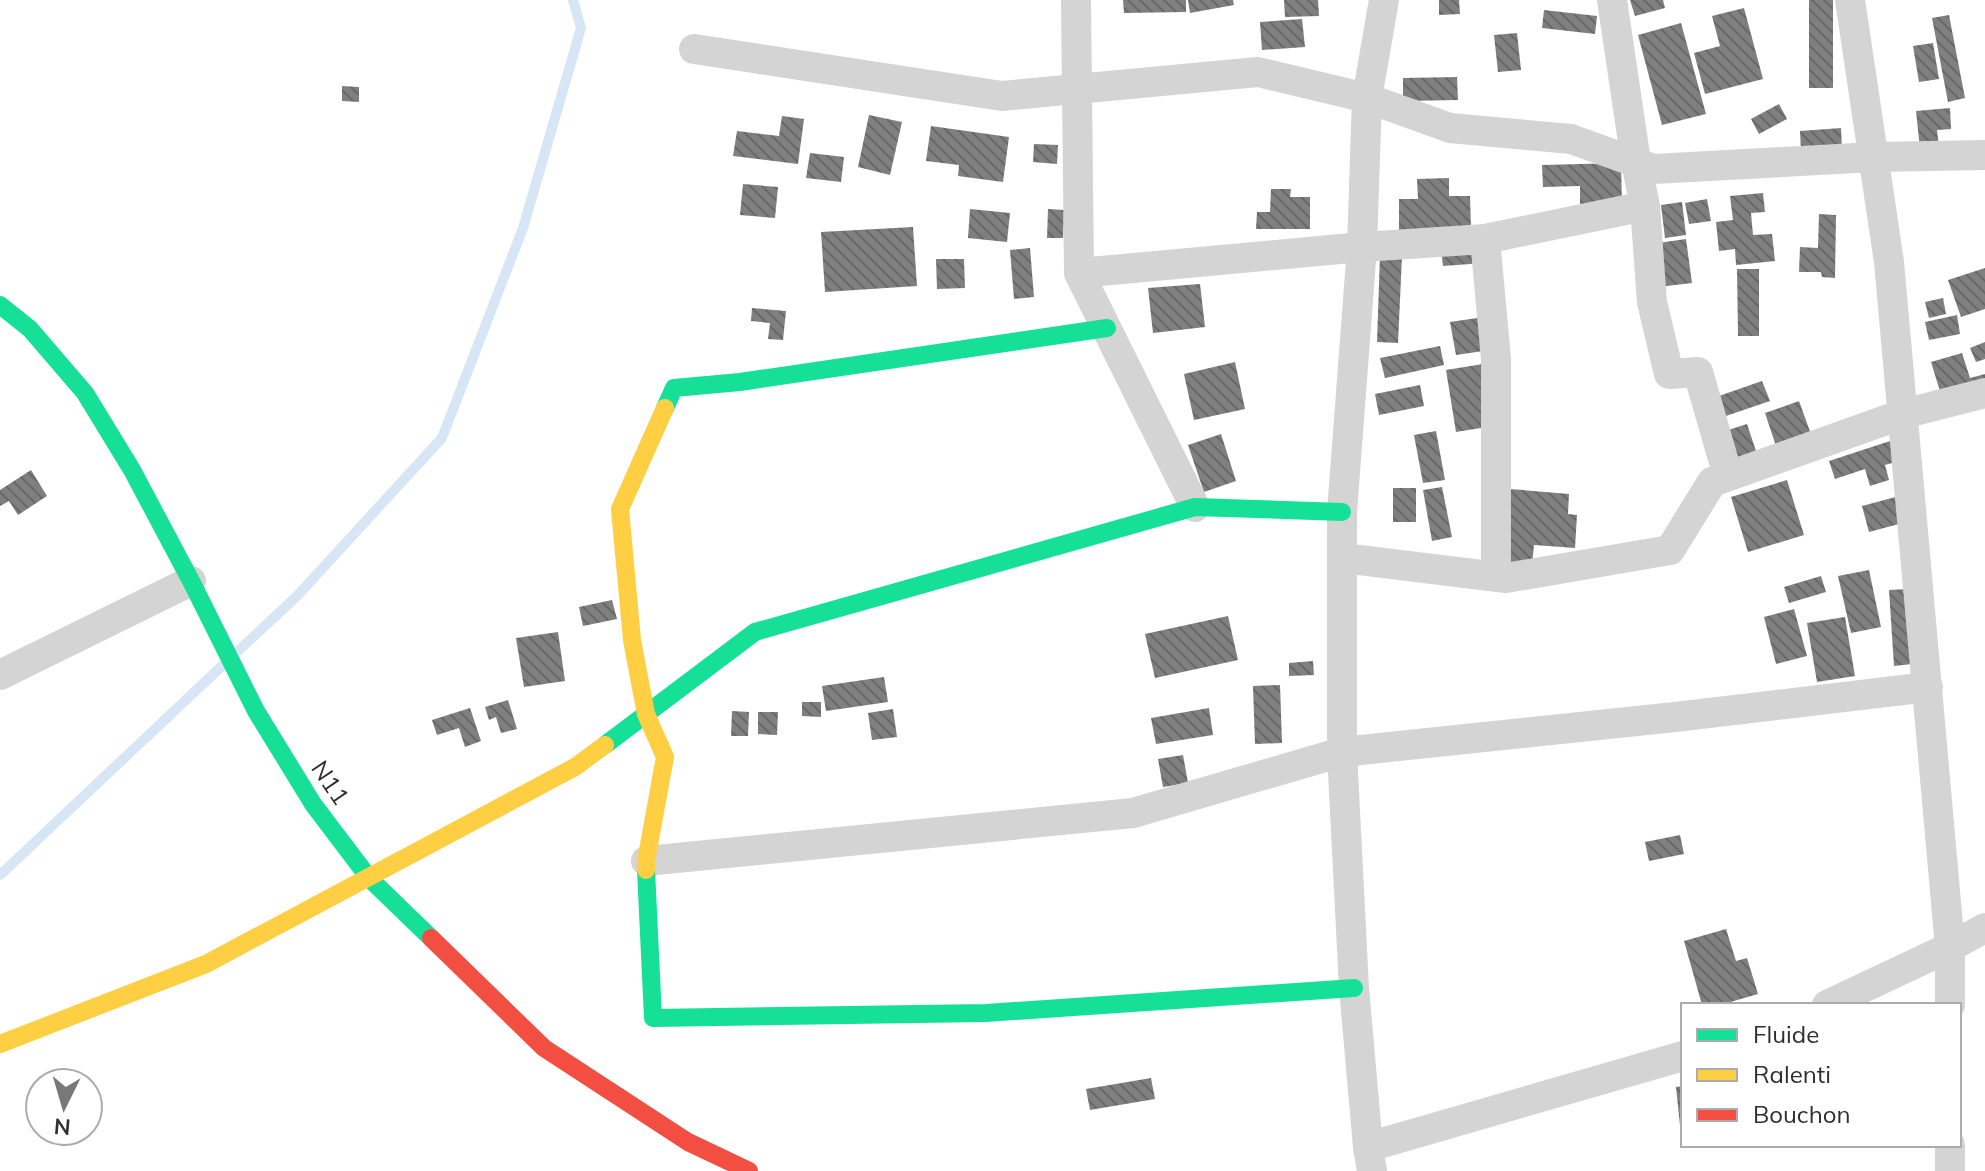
<svg xmlns="http://www.w3.org/2000/svg" width="1985" height="1171" viewBox="0 0 1985 1171" font-family="Mulish,sans-serif">
  <style>
    .lines { fill: none; stroke-linecap: round; stroke-linejoin: round }
    .stream { stroke: #d7e6f4; stroke-width: 10 }
    .building { fill: url(#building-back-hatch) }
    .street { stroke: #d4d4d4; stroke-width: 30 }
    .fast { stroke: #16e098; stroke-width: 18 }
    .slow { stroke: #ffcf43; stroke-width: 18 }
    .jam { stroke: #f24e42; stroke-width: 18 }
    .labels { text-anchor: middle; stroke-width: 8; stroke-linejoin: round; paint-order: stroke }
    .street-label { font-size: 24px; fill: #2f2f2f; stroke: #fff }
  </style>
  <defs>
    <pattern id="building-back-hatch" width="6" height="6" patternUnits="userSpaceOnUse" patternTransform="scale(2)"><rect width="6" height="6" fill="#7f7f7f"/><path d="M-1 5l2 2M0 0l6 6M5-1l2 2" fill="none" stroke="#686868"/></pattern>
  </defs>
  <rect width="100%" height="100%" fill="#fff"/>
  <g class="lines">
    <path class="stream" d="M238,651L297,596L442,438L523,228L581,28L573,0
      M0,875L223,665"/>
  </g>
  <path class="building" d="M1123,0H1186V12L1124,13Z
    M1188,0H1233L1234,5L1190,13Z
    M1284,0H1318L1319,16L1285,17Z
    M1439,0H1459L1460,14L1439,15Z
    M1630,0H1663L1665,8L1635,16Z
    M1809,0H1833V88H1809Z
    M1744,8L1763,79L1705,94L1694,53L1720,46L1712,16Z
    M1544,10L1597,16L1595,34L1542,28Z
    M1949,15L1965,98L1948,102L1932,18Z
    M1302,19L1305,47L1262,50L1260,22Z
    M1681,23L1706,114L1662,125L1638,35Z
    M1517,33L1521,70L1498,72L1494,35Z
    M1933,43L1939,79L1919,82L1913,46Z
    M1457,77L1458,100L1403,101V78Z
    M342,86L359,87V102L342,101Z
    M1779,104L1787,119L1759,134L1751,119Z
    M1950,108L1951,129L1937,130L1939,147L1920,149L1916,111Z
    M869,115L902,122L890,175L858,167Z
    M782,116L804,119L798,164L733,156L737,131L779,136Z
    M931,126L1009,137L1003,182L958,176L959,165L926,161Z
    M1841,128L1842,149L1801,151L1800,131Z
    M1034,144L1058,145L1057,164L1033,162Z
    M810,153L844,157L841,182L806,178Z
    M1621,163L1622,206L1580,207V186L1543,187L1542,165Z
    M1449,178V196H1470L1471,229L1399,230V199H1418L1417,179Z
    M743,184L778,187L775,218L740,215Z
    M1271,189H1291L1290,197H1310V229H1256L1257,212H1270Z
    M1763,193L1765,212L1751,213L1753,235L1772,234L1775,261L1736,265L1735,249L1719,251L1716,222L1733,220L1730,196Z
    M1707,199L1711,221L1689,224L1685,203Z
    M1682,202L1686,235L1665,238L1661,205Z
    M970,209L1010,213L1007,242L968,238Z
    M1048,209L1064,210L1063,238H1047Z
    M1819,214L1836,215L1835,278L1822,277L1821,272H1799L1800,247L1818,248Z
    M913,227L917,286L825,292L821,232Z
    M1686,239L1692,283L1658,287L1651,244Z
    M1482,245L1484,263L1443,266L1441,249Z
    M1030,248L1034,297L1014,299L1010,250Z
    M1380,255L1402,256L1398,343L1377,342Z
    M936,259H964L965,288L937,289Z
    M1985,268V309L1961,317L1948,280Z
    M1737,269H1759V336H1738Z
    M1200,284L1205,327L1153,333L1148,288Z
    M1943,298L1946,314L1929,318L1925,302Z
    M752,308L786,311L783,340L768,339L770,323L751,321Z
    M1957,315L1960,334L1929,340L1925,322Z
    M1484,317L1490,350L1456,355L1450,322Z
    M1985,342V359L1976,362L1970,348Z
    M1440,346L1444,365L1385,378L1380,358Z
    M1962,353L1970,378L1985,374V388L1943,401L1931,362Z
    M1235,362L1245,409L1194,420L1184,374Z
    M1483,364L1493,426L1456,432L1446,370Z
    M1762,381L1770,401L1723,417L1716,397Z
    M1420,385L1424,406L1379,415L1375,394Z
    M1799,401L1812,437L1777,449L1765,413Z
    M1747,424L1757,454L1735,461L1725,431Z
    M1436,431L1445,480L1423,483L1414,435Z
    M1221,434L1236,481L1204,492L1188,445Z
    M1893,440L1899,461L1885,465L1889,480L1870,486L1865,469L1835,479L1829,461Z
    M31,470L47,496L18,515L9,501L0,506V490Z
    M1787,480L1804,535L1748,552L1731,497Z
    M1442,487L1452,537L1432,541L1423,490Z
    M1393,488H1416V522H1393Z
    M1510,489L1569,494L1568,514L1577,515L1575,548L1534,545L1532,565L1505,563Z
    M1903,495L1910,521L1869,532L1862,506Z
    M1869,570L1881,627L1851,633L1838,576Z
    M1821,576L1826,592L1789,603L1784,587Z
    M1907,589L1912,664L1894,666L1889,590Z
    M612,600L617,619L583,626L579,607Z
    M1794,609L1807,656L1776,664L1764,617Z
    M1228,616L1238,660L1155,678L1145,634Z
    M1845,617L1855,676L1817,682L1807,623Z
    M558,632L565,681L524,687L516,638Z
    M1313,661L1314,675L1289,676V663Z
    M884,677L888,702L826,711L822,686Z
    M1280,685L1282,743L1255,744L1253,686Z
    M508,700L517,729L501,733L496,717L489,720L485,707Z
    M802,702H821V717L802,716Z
    M470,708L481,741L465,747L459,728L437,735L432,720Z
    M1209,708L1213,735L1156,744L1151,718Z
    M893,709L897,737L872,740L868,713Z
    M732,711L749,712L748,736H731Z
    M758,712H778L777,735L758,734Z
    M1183,755L1188,783L1163,787L1158,759Z
    M1680,835L1684,854L1649,861L1645,842Z
    M1726,929L1736,961L1747,958L1758,994L1720,1005H1702L1684,941Z
    M1151,1078L1155,1099L1090,1110L1086,1089Z
    M1683,1086V1135H1681L1676,1087Z"/>
  <g class="lines">
    <path class="street" d="M1076,0L1079,273L1195,507
      M1612,0L1636,162L1645,206L1652,302L1669,374L1698,372L1728,476
      M1850,0L1889,262L1950,947V1005
      M694,49L1002,96L1258,72L1367,98L1450,128L1571,139L1654,169L1874,157L1985,155
      M1485,239L1496,359V576
      M1079,273L1362,247L1485,239L1645,206
      M1343,558L1506,578L1670,550L1712,482L1903,414L1985,393
      M0,675L191,581
      M646,861L1133,813L1342,752L1675,717L1928,687
      M1827,1005L1950,947L1985,928
      M1950,1145V1171
      M1368,1147L1683,1056
      M1372,1171L1368,1147L1354,988L1342,752V512L1362,247L1367,98L1384,0"/>
    <path class="fast" d="M0,305L30,329L85,393L132,470L191,581L256,711L313,804L369,878L431,938
      M665,408L674,388L740,382L1107,328
      M605,745L755,632L1195,507L1342,512
      M646,870L653,1018L986,1013L1354,988"/>
    <path class="slow" d="M646,870V861L665,757L646,714L632,640L620,509L665,408
      M0,1044L206,964L575,767L605,745"/>
    <path class="jam" d="M431,938L544,1048L688,1142L749,1171"/>
  </g>
  <g class="labels">
    <g class="street-label">
      <text transform="translate(330 783) rotate(56)" y="8">N11</text>
    </g>
  </g>
  <rect x="1681" y="1003" width="280" height="144" fill="#ffffff" stroke="#acacac" stroke-width="2"/>
  <rect x="1697" y="1029" width="40" height="12" fill="#16e098" stroke="#acacac" stroke-width="2"/>
  <text x="1753" y="1043" font-size="24" fill="#2f2f2f">Fluide</text>
  <rect x="1697" y="1069" width="40" height="12" fill="#ffcf43" stroke="#acacac" stroke-width="2"/>
  <text x="1753" y="1083" font-size="24" fill="#2f2f2f">Ralenti</text>
  <rect x="1697" y="1109" width="40" height="12" fill="#f24e42" stroke="#acacac" stroke-width="2"/>
  <text x="1753" y="1123" font-size="24" fill="#2f2f2f">Bouchon</text>
  <g transform="translate(64 1107) rotate(185)"><circle r="38" fill="#ffffff" stroke="#acacac" stroke-width="2"/>
  <path d="M0-6L14 30L0 20L-14 30Z" fill="#787878"/>
  <text y="-12" font-size="22" font-weight="bold" text-anchor="middle" fill="#2f2f2f">N</text>
  </g>
</svg>
